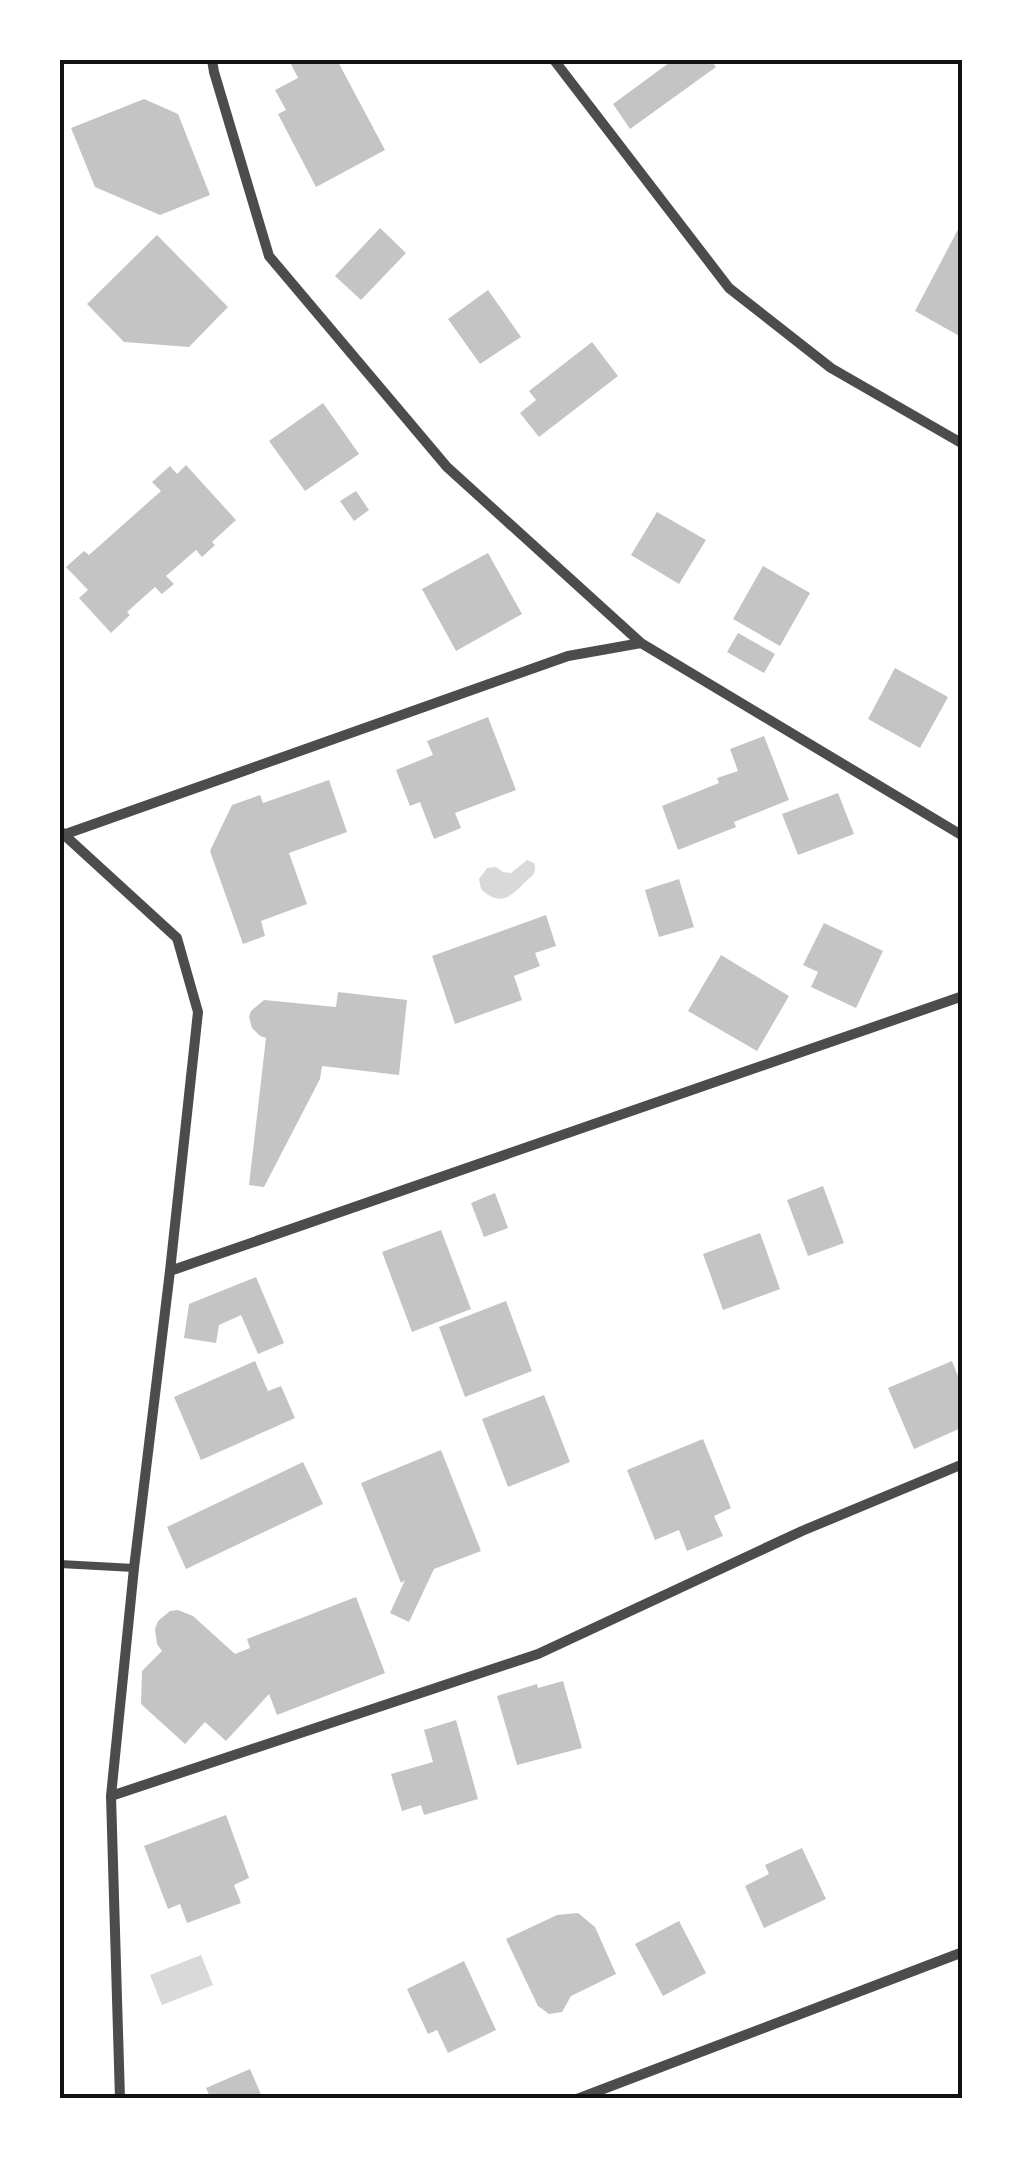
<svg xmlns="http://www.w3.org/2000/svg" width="1023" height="2159" viewBox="0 0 1023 2159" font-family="'Source Sans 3',sans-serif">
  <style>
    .water { fill: #d9d9d9 }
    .building { fill: #c4c4c4 }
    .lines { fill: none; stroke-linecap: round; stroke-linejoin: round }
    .service { stroke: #4c4c4c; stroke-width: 8 }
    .minor { stroke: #4c4c4c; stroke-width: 10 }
    .neatline { fill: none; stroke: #111; stroke-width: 4 }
  </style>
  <rect width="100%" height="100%" fill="#fff"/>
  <path class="water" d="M527,860L534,863C537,874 533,875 524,883C509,899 499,906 481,889L479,879L487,868L496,867L503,872L511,873Z
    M201,1955L213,1985L162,2005L150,1975Z"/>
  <path class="building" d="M289,60H337L385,150L316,187L278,114L286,110L275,90L298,78Z
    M673,60H710L716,67L630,129L613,104Z
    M144,99L178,114L210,195L160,215L95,187L71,128Z
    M963,220V338L915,311Z
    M380,228L406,253L361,300L335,276Z
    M157,235L228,307L189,347L124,342L87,304Z
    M488,290L521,337L480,364L448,319Z
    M592,342L618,376L539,437L520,413L536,400L529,391Z
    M323,403L359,454L305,491L269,441Z
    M186,465L236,520L212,542L215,545L202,557L196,550L166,576L174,584L162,594L155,587L127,612L130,615L111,633L79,598L88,590L66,567L84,551L89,555L161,491L152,482L170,466L177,474Z
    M356,491L369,510L354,521L340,501Z
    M657,512L706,540L679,584L631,555Z
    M488,553L522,614L456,651L422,589Z
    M763,566L810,593L780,646L733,619Z
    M738,633L775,654L764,673L727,652Z
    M895,668L948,697L920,748L868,719Z
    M488,717L516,790L455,813L461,828L434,839L420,802L410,806L396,770L433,755L427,741Z
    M764,736L789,800L734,822L736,827L678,850L662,806L719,783L717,778L738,771L730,749Z
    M329,780L347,832L289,853L307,904L261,921L265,936L243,944L210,851L232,805L260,795L263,803Z
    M838,793L854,834L798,855L782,814Z
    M679,879L694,927L659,937L645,890Z
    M546,915L556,946L535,953L540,966L514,976L522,1000L455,1024L432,956Z
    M824,923L883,951L856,1008L811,987L818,972L803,965Z
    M721,955L789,996L757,1051L688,1011Z
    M338,992L407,1000L399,1075L322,1066L320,1079L264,1187L249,1185L266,1038L260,1036L252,1028L249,1017L251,1011L264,1000L336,1007Z
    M823,1186L844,1243L808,1256L787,1200Z
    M495,1193L508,1228L484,1237L471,1203Z
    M441,1230L471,1309L412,1332L382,1252Z
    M760,1233L780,1289L723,1310L703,1254Z
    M256,1277L284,1343L258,1354L241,1315L219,1325L216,1343L184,1338L189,1304Z
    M506,1301L532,1371L465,1397L439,1327Z
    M255,1361L268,1391L281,1386L295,1418L201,1460L174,1397Z
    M952,1361L963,1389V1427L914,1449L888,1388Z
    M544,1395L570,1462L508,1487L482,1419Z
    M703,1439L731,1508L714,1516L723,1536L687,1551L679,1530L655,1540L627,1470Z
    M441,1450L481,1551L434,1569L409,1622L390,1613L405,1580L401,1583L361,1483Z
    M303,1462L323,1504L186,1569L167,1527Z
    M356,1597L385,1673L277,1715L269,1694L226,1741L205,1722L185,1744L141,1704L142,1671L162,1651L157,1644L155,1629L158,1621L170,1611L178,1610L193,1616L235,1654L250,1648L247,1639Z
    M563,1681L582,1748L517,1765L497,1696L537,1684L538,1688Z
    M456,1720L478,1799L424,1815L421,1805L402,1811L391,1774L433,1762L424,1730Z
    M226,1815L249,1878L234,1885L241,1903L187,1923L180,1904L168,1909L144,1846Z
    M802,1848L826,1899L764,1928L745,1886L769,1874L765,1865Z
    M578,1913L595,1927L616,1974L571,1996L562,2012L549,2014L538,2006L506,1939L557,1915Z
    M679,1921L706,1973L663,1996L635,1944Z
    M464,1961L496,2030L448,2053L437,2030L428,2034L407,1989Z
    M250,2069L263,2099H211L206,2088Z"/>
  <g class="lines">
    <path class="service" d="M60,1564L134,1568"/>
    <path class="minor" d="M212,60L214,72L269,256L447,467L641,643L963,836
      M554,60L729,288L831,368L963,444
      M60,831L177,938L198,1012L170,1271L134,1568L111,1796L120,2099
      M63,835L568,656L641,643
      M170,1271L963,996
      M111,1796L538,1654L802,1531L963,1464
      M577,2099L963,1952"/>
  </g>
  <rect width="1023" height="2159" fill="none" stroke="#ffffff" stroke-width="125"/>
  <rect x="62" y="62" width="898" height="2034" class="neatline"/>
</svg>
